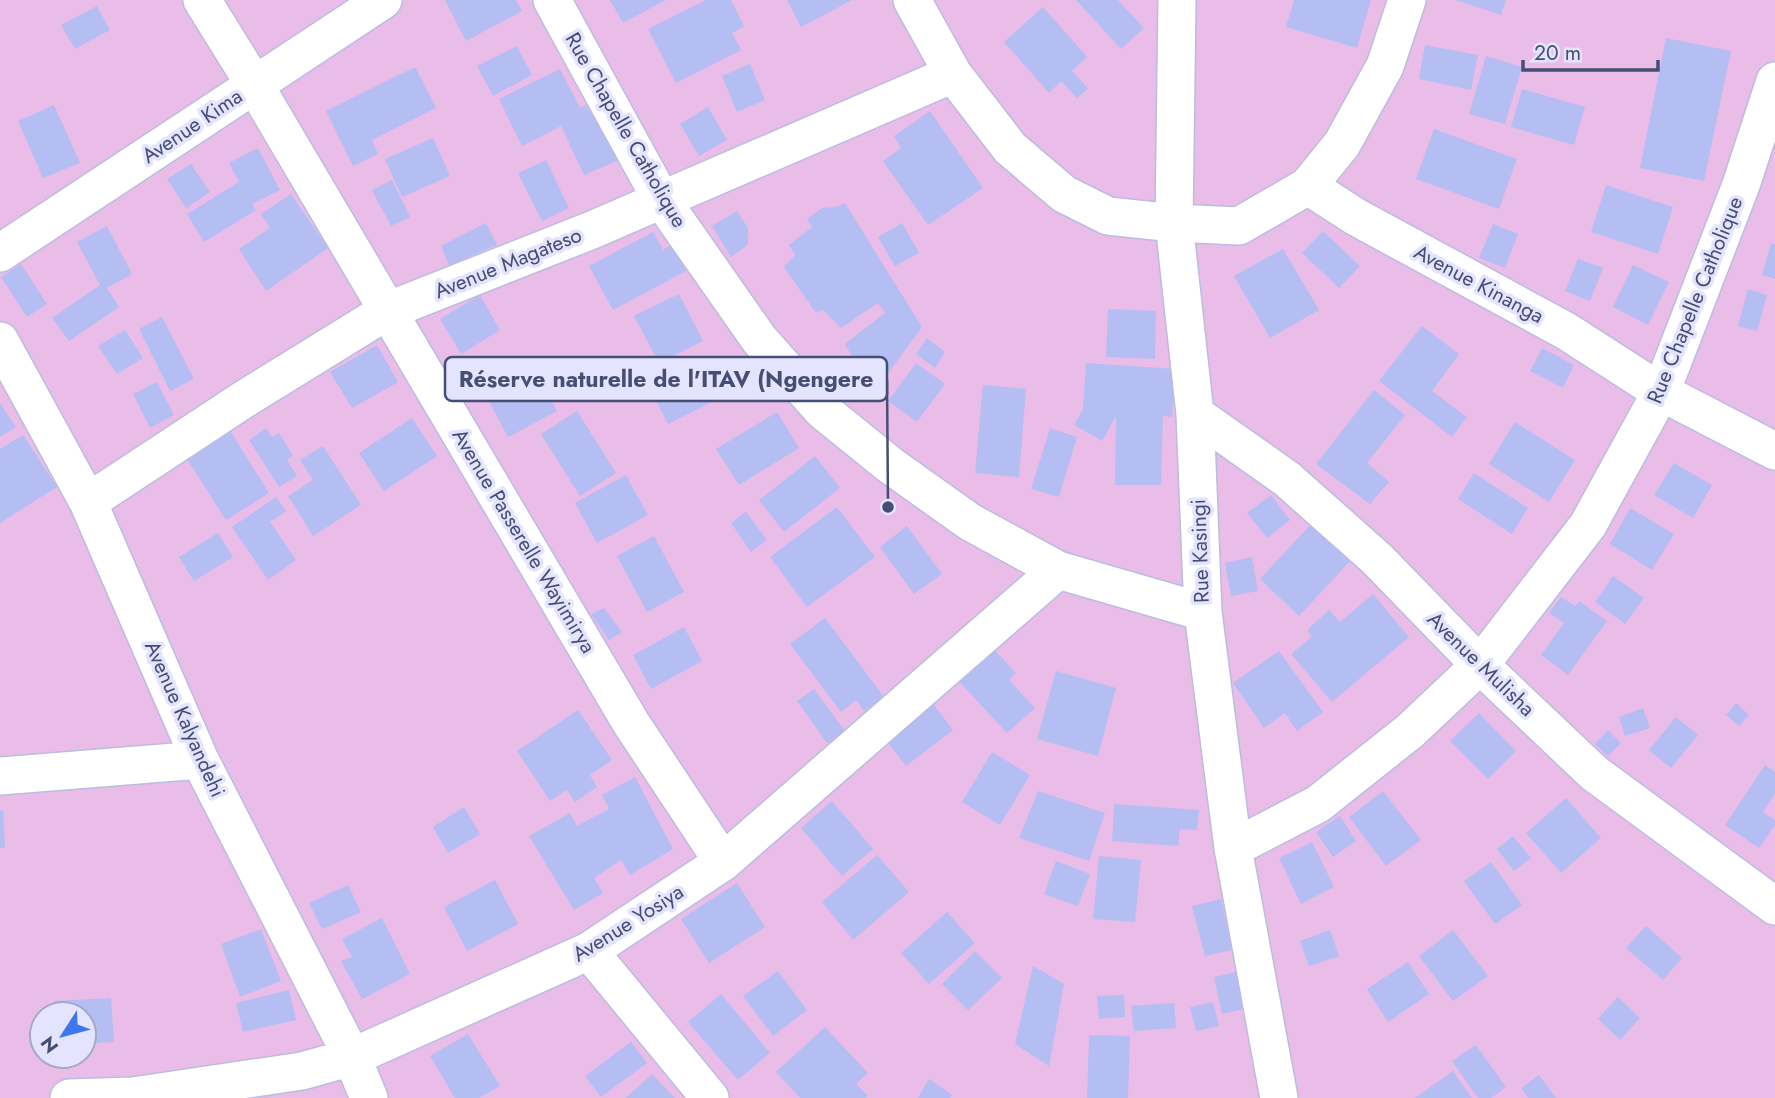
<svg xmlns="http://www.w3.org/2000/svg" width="1775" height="1098" viewBox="0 0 1775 1098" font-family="Jost,sans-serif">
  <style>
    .green { fill: #eabce8; fill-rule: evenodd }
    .building { fill: #b4bef3 }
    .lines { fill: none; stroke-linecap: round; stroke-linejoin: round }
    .street-casing { stroke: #b9bde1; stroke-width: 40 }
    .street { stroke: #fff; stroke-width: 37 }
    .labels { text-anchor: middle; stroke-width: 7; stroke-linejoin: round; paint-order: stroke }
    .street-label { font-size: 21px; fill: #454e73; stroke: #e5e4ff }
    .leader { fill: none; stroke: #454e73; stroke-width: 2.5 }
    .callout-dot { fill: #454e73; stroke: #e5e4ff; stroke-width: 2.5 }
    .callout { fill: #e5e4ff; stroke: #454e73; stroke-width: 2.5 }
    .callout-label { font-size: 23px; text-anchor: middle; font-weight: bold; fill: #454e73 }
  </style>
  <rect width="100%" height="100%" fill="#dfddfd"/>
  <path class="green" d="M0,0H1775V1098H0ZM42,1014H84V1056H42Z"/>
  <path class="building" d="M445,0H516L522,11L466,41Z
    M610,0H666L623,23Z
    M706,0H731L744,26L732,33L741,50L676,83L648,29Z
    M787,0H852L801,27Z
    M1076,0H1118L1144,28L1121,49Z
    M1294,0H1371L1357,48L1286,27Z
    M1455,0H1506L1501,15Z
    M97,6L110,30L75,49L61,25Z
    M1043,7L1087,57L1072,71L1088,88L1077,98L1061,81L1049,93L1004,42Z
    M1666,38L1731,51L1704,181L1640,168Z
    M1425,45L1478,55L1471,90L1419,79Z
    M517,46L532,75L493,96L477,66Z
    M1486,56L1522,67L1505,124L1469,114Z
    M750,64L765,100L737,112L722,76Z
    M415,67L436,108L372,140L378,154L353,166L326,111Z
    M560,69L580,108L586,105L619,160L584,175L561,126L522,146L499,99Z
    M1522,89L1585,107L1574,145L1511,127Z
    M54,105L80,163L43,178L18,121Z
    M708,107L727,140L699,156L680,124Z
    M930,111L983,188L928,225L883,161L901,148L894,136Z
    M1434,129L1517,159L1499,209L1416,179Z
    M433,138L450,176L402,197L385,159Z
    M258,148L280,190L252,204L256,210L204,242L187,214L239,182L229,163Z
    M546,160L569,208L542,221L518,173Z
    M191,164L210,192L186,208L167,179Z
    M392,180L410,217L391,226L372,190Z
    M1606,185L1673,207L1658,254L1591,232Z
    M291,194L328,248L266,291L239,249L270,228L261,214Z
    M845,203L922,327L880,384L860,371L845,344L885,313L878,303L841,328L823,310L816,313L784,267L795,255L789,245L812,227L807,219L822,208L836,207Z
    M737,211L748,228V245L731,257L712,226Z
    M486,223L497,245L449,265L441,246Z
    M902,223L919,253L895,266L878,237Z
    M1493,224L1518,234L1505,268L1479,258Z
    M107,226L132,274L107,288L119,307L69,341L52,318L100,285L77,242Z
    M1323,231L1360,266L1339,288L1302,253Z
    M653,232L663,250L671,245L686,271L613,310L589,266Z
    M1771,243L1775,244V279L1762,275Z
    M1283,249L1319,310L1270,338L1234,276Z
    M1578,259L1603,268L1590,301L1565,291Z
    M21,264L47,304L27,317L1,277Z
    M1633,265L1669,282L1648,325L1613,307Z
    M1748,289L1767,295L1757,331L1738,326Z
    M679,294L703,341L659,363L634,316Z
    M480,295L500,330L461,354L440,319Z
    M1108,309L1156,311L1155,359L1106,357Z
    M162,317L194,379L170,391L139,329Z
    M1422,326L1459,354L1432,391L1467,417L1452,437L1379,381Z
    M125,330L143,358L117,374L98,346Z
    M927,338L945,352L935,368L916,354Z
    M377,345L398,382L352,408L330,372Z
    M1542,348L1574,365L1563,388L1530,371Z
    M695,363L714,401L668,424L649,387Z
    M916,363L945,384L917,422L888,401Z
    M1086,363L1175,369L1172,417L1163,416L1161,485H1115L1116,416L1102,441L1074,425L1083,409Z
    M535,371L557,411L508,437L487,398Z
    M157,382L174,415L150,428L133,394Z
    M983,385L1026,389L1019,477L975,473Z
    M1374,390L1405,415L1367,463L1389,482L1370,504L1316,464Z
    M0,403L16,427L0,437Z
    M577,411L616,473L580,496L541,434Z
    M777,412L799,448L739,485L716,449Z
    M412,418L437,456L384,491L359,453Z
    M1515,422L1575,460L1549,502L1489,464Z
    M226,424L269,493L226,520L182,451Z
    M266,428L272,437L279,433L293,456L287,459L297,476L279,487L249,440Z
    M1050,428L1077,437L1059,497L1031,489Z
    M23,435L57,487L0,523V449Z
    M323,446L361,505L313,536L288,496L313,480L300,460Z
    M815,456L840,488L784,532L759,500Z
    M1674,463L1712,485L1693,518L1654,495Z
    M1474,473L1528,508L1512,534L1458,499Z
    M626,475L648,515L597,543L575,503Z
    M1271,495L1290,520L1267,538L1247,513Z
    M276,497L286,511L270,522L296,560L268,580L232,527Z
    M837,507L875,557L807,607L770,557Z
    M1630,508L1674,534L1652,570L1610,544Z
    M746,512L767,540L751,552L731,523Z
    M1312,523L1352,559L1299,616L1260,579Z
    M907,526L942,574L914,594L880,547Z
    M218,533L233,557L194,581L179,557Z
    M654,536L684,592L647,612L617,556Z
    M1252,557L1258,591L1231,596L1225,563Z
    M1613,576L1644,598L1625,624L1595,602Z
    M1373,594L1409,637L1332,702L1291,654L1312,637L1307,630L1329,610L1340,622Z
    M1561,597L1575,606L1579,601L1607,621L1568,675L1541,655L1564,623L1549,613Z
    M604,608L622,632L609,640L591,614Z
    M825,618L884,697L864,711L856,700L841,712L790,644Z
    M684,627L702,661L651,689L633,655Z
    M987,642L1016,673L1009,680L1035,708L1007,733L952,674Z
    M1279,651L1323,712L1297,731L1285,713L1264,728L1233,683Z
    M1056,671L1116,688L1098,756L1037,739Z
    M814,689L845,731L827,743L797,701Z
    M930,700L953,730L906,766L883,736Z
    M1736,703L1749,715L1739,726L1726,715Z
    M1643,708L1650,728L1625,736L1619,717Z
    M578,710L612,760L590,775L597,787L575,802L567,790L550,801L517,751Z
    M1479,713L1516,751L1488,779L1450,741Z
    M1676,717L1698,735L1671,768L1649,750Z
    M1608,730L1621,743L1608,756L1595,744Z
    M992,752L1030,775L1000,825L962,802Z
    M1765,765L1775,772V794L1763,812L1775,820V825L1759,848L1725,825Z
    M635,777L673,849L630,875L621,860L594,878L603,893L574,910L529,836L570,813L577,826L609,809L602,795Z
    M1038,791L1105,813L1089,861L1019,838Z
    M1383,791L1421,840L1386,866L1349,817Z
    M1566,798L1601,838L1561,873L1526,833Z
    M832,801L873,849L842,876L801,828Z
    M1114,804L1199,810L1197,830L1180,829L1178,846L1112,841Z
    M464,807L480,834L448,853L433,827Z
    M0,810H3L5,848H0Z
    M1340,816L1356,841L1333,857L1316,832Z
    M1513,836L1531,858L1514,871L1497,849Z
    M1312,842L1334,887L1301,904L1279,858Z
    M877,855L909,892L853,940L822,902Z
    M1099,856L1141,860L1135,922L1093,919Z
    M1056,861L1090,874L1078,906L1044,894Z
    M1491,862L1522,905L1495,924L1464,881Z
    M495,880L518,924L467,951L444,907Z
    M737,883L765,927L709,963L681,919Z
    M348,885L361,912L322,929L309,903Z
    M1221,899L1232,950L1205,956L1192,906Z
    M947,912L975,943L929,984L901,953Z
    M382,918L410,974L362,999L341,961L352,957L342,939Z
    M1646,926L1682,958L1663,980L1626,948Z
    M261,929L281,981L240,997L221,944Z
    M1330,930L1339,956L1309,966L1300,941Z
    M1453,930L1488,976L1453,1001L1419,956Z
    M975,951L1002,978L968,1010L942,984Z
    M1408,962L1429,994L1388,1022L1367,989Z
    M1033,966L1064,984L1049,1066L1015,1044Z
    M778,971L807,1010L773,1036L743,996Z
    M1236,972L1245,1009L1222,1014L1214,977Z
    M289,990L296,1020L243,1032L236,1003Z
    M721,994L770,1053L738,1080L688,1022Z
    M1124,995L1125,1017L1099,1019L1097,996Z
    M1618,997L1640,1018L1620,1040L1598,1019Z
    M111,998L114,1042L84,1044V1014H54V1001Z
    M1213,1002L1219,1026L1196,1031L1190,1007Z
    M1174,1003L1176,1028L1134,1031L1131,1006Z
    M825,1027L868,1073L856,1084L868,1096L866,1098H800L776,1072Z
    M468,1034L500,1086L479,1098H455L430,1056Z
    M1089,1035L1130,1036L1128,1098H1087Z
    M631,1042L647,1063L601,1097L585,1076Z
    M1476,1045L1506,1087L1491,1098H1478L1452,1061Z
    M1453,1071L1472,1098H1415Z
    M652,1074L675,1098H626Z
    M1539,1075L1556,1098H1528L1521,1088Z
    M929,1079L952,1095L950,1098H918Z"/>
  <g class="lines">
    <g class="street-casing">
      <path id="street" d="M202,0L254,84L631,723L723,862
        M552,0L661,199L759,339L822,410L890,465L970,522L1058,570L1203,612
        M912,0L953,74L1010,148L1064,194L1108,216L1174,223L1239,226L1308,186L1356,217L1566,331L1661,392L1775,451
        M1177,0L1174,223L1195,414L1203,612L1233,848L1279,1098
        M1308,186L1342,144L1385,66L1407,0
        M0,253L383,0
        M0,341L88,502L200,760L352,1057L369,1098
        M1195,414L1287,479L1377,559L1480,665L1594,773L1775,906
        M88,502L246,398L387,311L592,230L953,74
        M0,776L200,760
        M1233,848L1318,804L1410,731L1480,665L1588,525L1661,392L1741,185L1775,81
        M589,951L710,1098
        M69,1098L133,1096L302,1071L352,1057L589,951L723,862L1058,570"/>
    </g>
    <use href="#street" class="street"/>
  </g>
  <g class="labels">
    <g class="street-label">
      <text transform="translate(192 126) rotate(-34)" y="7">Avenue Kima</text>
      <text transform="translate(626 130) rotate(60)" y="7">Rue Chapelle Catholique</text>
      <text transform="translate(508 263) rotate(-22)" y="7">Avenue Magateso</text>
      <text transform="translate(1479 284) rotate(28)" y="7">Avenue Kinanga</text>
      <text transform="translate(1695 300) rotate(-68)" y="7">Rue Chapelle Catholique</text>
      <text transform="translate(524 541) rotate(59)" y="7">Avenue Passerelle Wayimirya</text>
      <text transform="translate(1200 551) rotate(-92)" y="7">Rue Kasingi</text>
      <text transform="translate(1481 664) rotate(44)" y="7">Avenue Mulisha</text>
      <text transform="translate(185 719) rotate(66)" y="7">Avenue Kalyandehi</text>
      <text transform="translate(628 923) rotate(-32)" y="7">Avenue Yosiya</text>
    </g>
  </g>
  <path class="leader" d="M888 507L887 379"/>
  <circle class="callout-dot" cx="888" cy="507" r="7"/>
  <rect class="callout" x="445" y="357" width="442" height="44" rx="7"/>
  <g class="callout-label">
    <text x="666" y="387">Réserve naturelle de l'ITAV (Ngengere</text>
  </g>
  <g transform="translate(63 1035) rotate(234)"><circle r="33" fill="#e5e4ff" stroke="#a5a8c7" stroke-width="2"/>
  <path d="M0-5L12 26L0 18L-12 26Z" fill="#3c77ed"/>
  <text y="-10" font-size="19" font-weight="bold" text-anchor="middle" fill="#454e73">N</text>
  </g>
  <path d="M1523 60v10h135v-10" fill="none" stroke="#454e73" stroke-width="3.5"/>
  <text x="1534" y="60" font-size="21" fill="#454e73" stroke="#e5e4ff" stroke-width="5" paint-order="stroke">20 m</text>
</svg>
